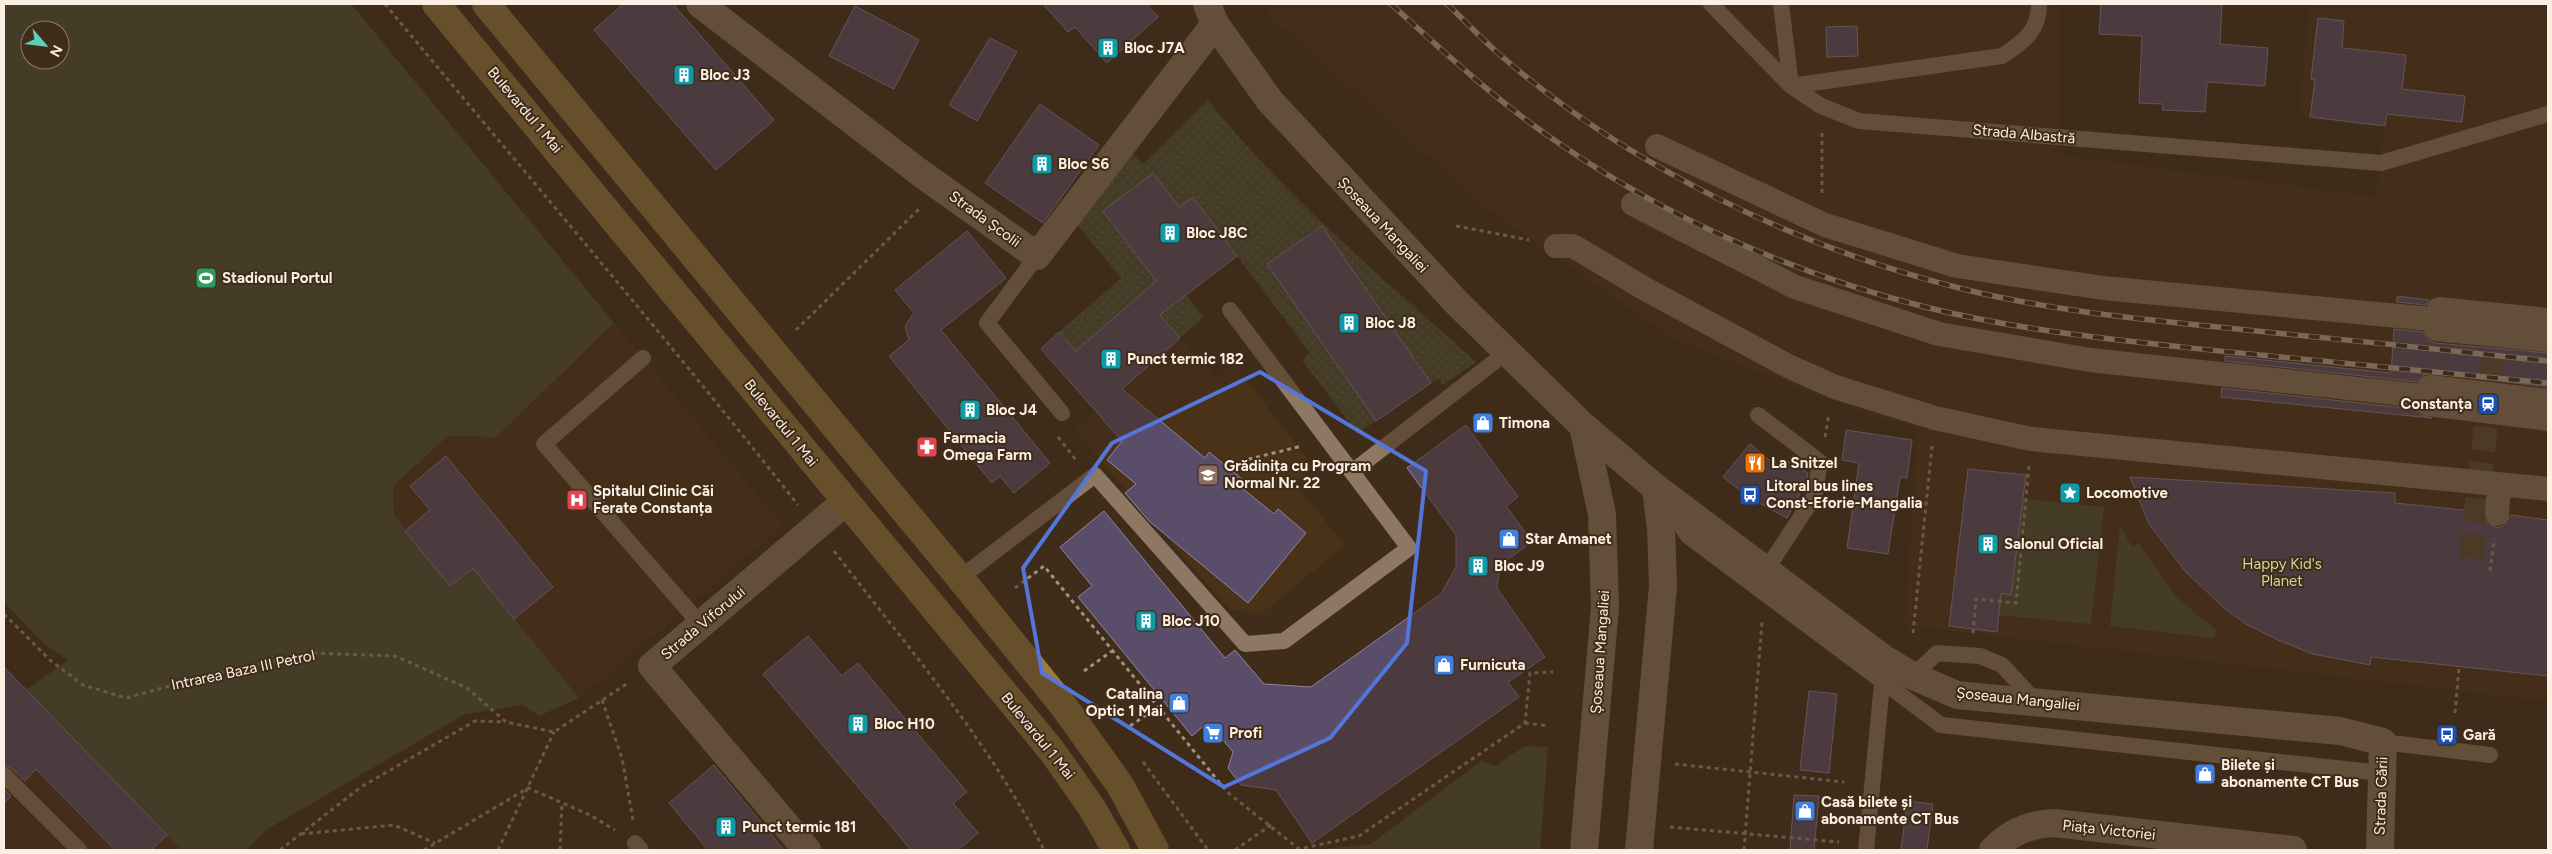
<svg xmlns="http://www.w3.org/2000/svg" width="2552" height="854" viewBox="0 0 2552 854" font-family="Figtree,sans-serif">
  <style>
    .built { fill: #4a3219 }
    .grass { fill: #4b5035; fill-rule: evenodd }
    .park { fill: url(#park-dots) }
    .building { fill: #594d6a; stroke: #9085a0 }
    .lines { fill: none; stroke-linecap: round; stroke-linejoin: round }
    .pedestrian-tunnel { stroke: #5b4937; stroke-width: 24; stroke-dasharray: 24 12; stroke-linecap: butt }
    .path { stroke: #9f9080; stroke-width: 3; stroke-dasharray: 4 4; stroke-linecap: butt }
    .service { stroke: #8e7863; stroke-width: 16 }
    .pedestrian { stroke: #8e7863; stroke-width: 24 }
    .minor { stroke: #8e7863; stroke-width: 28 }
    .tertiary { stroke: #8e7863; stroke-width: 28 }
    .primary { stroke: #9a7b41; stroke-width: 28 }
    .rail-casing { stroke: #c2b3a5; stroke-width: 5.5 }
    .rail { stroke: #3f2c19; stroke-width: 4; stroke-dasharray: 11; stroke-linecap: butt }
    .marked { fill: none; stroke: #5476da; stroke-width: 4; stroke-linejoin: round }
    .labels { text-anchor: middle; stroke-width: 4; stroke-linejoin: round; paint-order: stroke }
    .poi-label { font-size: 15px; font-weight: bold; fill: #fbeee2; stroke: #3f2c19; text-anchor: start }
    .street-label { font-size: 15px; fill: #fbeee2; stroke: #3f2c19 }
    .park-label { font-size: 15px; fill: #ccd89d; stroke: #3f2c19 }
  </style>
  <defs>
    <pattern id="park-dots" width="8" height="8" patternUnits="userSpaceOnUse" patternTransform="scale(1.25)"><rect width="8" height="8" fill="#4b5035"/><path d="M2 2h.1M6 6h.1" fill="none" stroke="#666a52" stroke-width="1.8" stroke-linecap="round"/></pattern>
  </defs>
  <rect width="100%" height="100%" fill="#3f2c19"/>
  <path class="built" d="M1268,4H2060L2059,155L2376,197L2385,126L2299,116L2310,4H2548V701L1905,625L1918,428L1874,416L1674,339L1489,210L1269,15Z
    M614,323L783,526L579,698L473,568L450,586L394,515L393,486L449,436L496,437Z
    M1180,338L1216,377L1234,364L1314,468L1294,483L1345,545L1261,614L1228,608L1074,430Z
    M4,667L167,835L181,850H4Z"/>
  <path class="grass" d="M4,4H351L614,323L496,437L448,436L393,486L394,515L450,586L473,568L579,698L539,716L523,705L465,714L266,830L247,850H181L26,690L68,660L43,643L4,602ZM30,30H60V60H30Z
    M2023,499L2104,507L2091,624L1999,615L2001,593L2011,594Z
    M2120,526L2132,547L2139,544L2177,598L2216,630L2214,638L2110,626Z
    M1525,746L1548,747L1540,850H1316L1371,844L1481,761L1495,766Z"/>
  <path class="park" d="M1208,100C1286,198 1383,278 1476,362L1443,385L1438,379L1431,383L1321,226L1267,264L1376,421L1357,433L1302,360L1310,353L1193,197L1179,207L1153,173L1103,211L1186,295L1204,317L1180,338L1076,351L1059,332L1121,278L1076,223L1132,153L1143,164Z"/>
  <path class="building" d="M623,4H673L774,120L716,170L594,30Z
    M1043,4H1146L1158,17L1107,63L1075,27L1068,32Z
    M2101,4H2222L2220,44L2268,48L2265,86L2207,82L2205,112L2162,110L2163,104L2139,103L2142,36L2099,34Z
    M855,6L919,40L894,89L829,56Z
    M2318,18L2344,21L2342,48L2406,55L2402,89L2465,96L2462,122L2387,114L2385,126L2310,117L2315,80L2311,79Z
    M1857,26L1858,56L1827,57L1826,27Z
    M990,38L1017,52L977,121L949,105Z
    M1040,104L1099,145L1043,223L985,183Z
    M1153,173L1179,207L1193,197L1237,256L1160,315L1180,338L1122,389L1205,458L1209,452L1242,479L1237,484L1274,514L1278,509L1306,533L1248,603L1149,521L1125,493L1136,484L1107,460L1122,441L1041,349L1059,332L1076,351L1156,281L1103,211Z
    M1322,226L1431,383L1376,421L1267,264Z
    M967,231L1006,278L941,330L1050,463L1014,493L1000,476L992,483L889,356L909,340L905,326L914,313L895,290Z
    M2397,296L2429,300L2426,305L2397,302Z
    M2394,329L2423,332L2427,340L2435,343L2548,353V387L2432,373L2424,375L2418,382L2225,361V356L2391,373Z
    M2222,388L2415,409L2420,415L2432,418L2221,397Z
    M1466,425L1518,497L1506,506L1532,542L1500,565L1497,588L1545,657L1508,682L1519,697L1312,843L1276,790L1241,785L1228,768L1233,752L1208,722L1192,736L1078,597L1092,586L1060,547L1104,511L1225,658L1235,650L1264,684L1311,687L1441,594L1456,567V535L1407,468Z
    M1846,430L1912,440L1907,478L1900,477L1888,554L1847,548L1859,463L1842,460Z
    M1750,444L1779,468L1784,459L1808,473L1806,482L1787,518L1750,498L1723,477Z
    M446,456L553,587L514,619L473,568L450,586L405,531L430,510L410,486Z
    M1968,469L2026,475L2011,595L2001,593L1997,632L1949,626Z
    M2130,477L2395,493V503L2483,512L2485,520L2496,528L2503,526L2511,515L2548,520V676L2371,657L2370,665L2313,654L2278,640L2246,624L2224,608L2185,571L2149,524Z
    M808,636L842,676L858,663L967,792L953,803L978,833L958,850H911L763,674Z
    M4,667L167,835L151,850H115L36,769L25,781L11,768L4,765Z
    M1809,691L1837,694L1829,773L1800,770Z
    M714,765L784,850H708L669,803Z
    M4,789L11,796L4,803Z
    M1794,795L1819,796L1814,850H1790Z
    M1907,801L1933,804L1927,850H1901Z"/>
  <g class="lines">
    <path class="pedestrian-tunnel" d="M2471,558L2497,326"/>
    <path class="path" d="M385,4C523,171 664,334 798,505
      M1822,193V131
      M1456,226L1529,240
      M796,330L920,208
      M1058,437L1076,460
      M1825,437L1829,414
      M1225,465L1302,446
      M834,551C906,645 991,744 1044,850
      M2490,571L2494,539
      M1015,588L1044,566L1227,792L1299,849L1359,836L1525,723L1530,673L1553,672
      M4,614L51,661L83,685L126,698L206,676L311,653L395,656L467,688L506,722L554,732L628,683
      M1913,633L1932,446
      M1973,633L1976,599L2016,603L2029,466
      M1084,671L1112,651
      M602,700L622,758L633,820
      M2455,713L2459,667
      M1525,723L1548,726
      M1130,726L1158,707
      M1143,762L1208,850
      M1675,764L1844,782
      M1670,827L1839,842
      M301,834L394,825L435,843
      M280,850L361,787L475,721L505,722
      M424,850L528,788L590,815L615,830
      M498,850L554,732
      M560,850L562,803
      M1235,850L1271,825
      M1744,850L1762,622"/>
    <path class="service" d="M1711,4L1791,86L1821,106L1859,121L2381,163L2548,114
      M1781,4L1791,86
      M1791,86L2002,56C2023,42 2039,32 2039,4
      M1037,256L987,323L1062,413
      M643,358L544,444L701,625
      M1758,415L1820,462L1814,497L1766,570
      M1352,472L1507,352
      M1667,504L1688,536L1941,725L2382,773
      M960,578L1095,475L1245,644L1284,641L1409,548L1230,310
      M1913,676L1937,653L1980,656L2002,665L2037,703
      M2383,742L2490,755
      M4,775L79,850
      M635,843L641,850
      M1866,850L1883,673"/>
    <path class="pedestrian" d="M1657,146L1825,225L1957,266L2103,288L2441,320
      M1633,204L1795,287L1939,334L2090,360L2432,397
      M1556,246H1573L1647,290L1788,366L1835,387L1935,418L2031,439L2548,489
      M2548,320L2439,309L2436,329L2548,340
      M2548,401L2430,387L2428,404L2548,419
      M2497,514L2499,485"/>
    <path class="minor" d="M700,4L919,172L1037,256L1215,24
      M807,850L652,666L845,502"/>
    <path class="tertiary" d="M1207,4L1215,24L1270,101L1458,304L1583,426L1656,488L1884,659L1913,676L1957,695L2340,731L2383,742L2380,850
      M1583,426L1602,514L1605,607L1584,850
      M1639,850L1663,586L1661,529L1656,488
      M1993,850C2010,832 2030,824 2054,823L2293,850"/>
    <path class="primary" d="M436,4L1052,751L1092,808L1116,850
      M486,4L960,578L1065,708L1120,785L1155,850"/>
    <g class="rail-casing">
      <path id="rail" d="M1391,4C1445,53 1499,103 1560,144C1669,219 1797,275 1925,307C2025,332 2128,341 2229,352C2336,362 2442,373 2548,383
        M1447,4C1464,20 1481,38 1499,54C1627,166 1798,248 1963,289C2056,312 2151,320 2246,330C2347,340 2447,350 2548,361"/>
    </g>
    <use href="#rail" class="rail"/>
  </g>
  <path d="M0 0H2552V854H0ZM1260,372L1426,471L1407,643L1330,738L1224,787L1042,673L1023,568L1112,443Z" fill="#3f2c19" fill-opacity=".55" fill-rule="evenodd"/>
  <path class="marked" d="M1260,372L1426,471L1407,643L1330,738L1224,787L1042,673L1023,568L1112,443Z"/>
  <defs>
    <g id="building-square" transform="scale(1.125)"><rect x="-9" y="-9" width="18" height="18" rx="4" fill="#0f9aa8" stroke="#3f2c19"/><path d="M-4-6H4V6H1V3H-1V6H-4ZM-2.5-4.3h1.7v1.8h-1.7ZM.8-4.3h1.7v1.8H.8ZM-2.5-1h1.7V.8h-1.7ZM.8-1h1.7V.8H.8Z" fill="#fff"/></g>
    <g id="stadium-square" transform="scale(1.125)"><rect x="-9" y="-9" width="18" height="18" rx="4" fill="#2e9e5b" stroke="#3f2c19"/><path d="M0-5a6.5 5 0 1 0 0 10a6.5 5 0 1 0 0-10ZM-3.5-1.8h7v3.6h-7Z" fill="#fff"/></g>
    <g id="station-square" transform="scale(1.125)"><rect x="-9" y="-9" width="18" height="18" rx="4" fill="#1a4fb4" stroke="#3f2c19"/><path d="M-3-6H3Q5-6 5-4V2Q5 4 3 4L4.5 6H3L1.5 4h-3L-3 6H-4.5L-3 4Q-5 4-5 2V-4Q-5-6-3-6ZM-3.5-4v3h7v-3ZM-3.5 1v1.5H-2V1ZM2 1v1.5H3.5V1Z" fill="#fff"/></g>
    <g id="shop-square" transform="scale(1.125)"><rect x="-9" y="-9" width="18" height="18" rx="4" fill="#3f7fe0" stroke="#3f2c19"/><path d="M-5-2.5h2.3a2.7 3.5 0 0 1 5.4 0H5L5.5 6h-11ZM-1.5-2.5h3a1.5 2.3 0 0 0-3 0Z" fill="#fff"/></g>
    <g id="pharmacy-square" transform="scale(1.125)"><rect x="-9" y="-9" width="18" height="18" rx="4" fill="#e0444e" stroke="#3f2c19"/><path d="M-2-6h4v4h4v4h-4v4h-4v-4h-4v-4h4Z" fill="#fff"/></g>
    <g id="restaurant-square" transform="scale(1.125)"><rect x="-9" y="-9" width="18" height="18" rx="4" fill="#e8710a" stroke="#3f2c19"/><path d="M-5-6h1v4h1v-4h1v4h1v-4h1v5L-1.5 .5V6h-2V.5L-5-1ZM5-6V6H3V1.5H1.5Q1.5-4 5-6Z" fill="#fff"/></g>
    <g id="school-square" transform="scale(1.125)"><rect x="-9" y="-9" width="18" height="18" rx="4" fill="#8d6e63" stroke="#3f2c19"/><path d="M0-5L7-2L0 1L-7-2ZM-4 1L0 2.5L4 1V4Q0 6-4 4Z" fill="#fff"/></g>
    <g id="sight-square" transform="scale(1.125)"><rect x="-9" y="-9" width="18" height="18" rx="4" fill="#0f9aa8" stroke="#3f2c19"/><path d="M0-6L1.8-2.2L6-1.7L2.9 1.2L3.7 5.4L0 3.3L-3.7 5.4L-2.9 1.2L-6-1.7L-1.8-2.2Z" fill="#fff"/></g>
    <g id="bus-square" transform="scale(1.125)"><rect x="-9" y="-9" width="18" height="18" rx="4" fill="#1a4fb4" stroke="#3f2c19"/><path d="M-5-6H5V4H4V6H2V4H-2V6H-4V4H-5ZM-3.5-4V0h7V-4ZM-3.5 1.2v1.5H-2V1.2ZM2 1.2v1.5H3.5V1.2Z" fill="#fff"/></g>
    <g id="hospital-square" transform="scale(1.125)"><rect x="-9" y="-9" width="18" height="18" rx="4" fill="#e0444e" stroke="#3f2c19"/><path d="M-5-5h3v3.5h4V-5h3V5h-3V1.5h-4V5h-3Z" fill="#fff"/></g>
    <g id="supermarket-square" transform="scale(1.125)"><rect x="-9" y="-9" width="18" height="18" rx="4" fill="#3f7fe0" stroke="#3f2c19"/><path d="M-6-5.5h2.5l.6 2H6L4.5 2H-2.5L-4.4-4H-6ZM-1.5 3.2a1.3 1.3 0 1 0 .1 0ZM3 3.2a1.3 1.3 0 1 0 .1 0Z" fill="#fff"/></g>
  </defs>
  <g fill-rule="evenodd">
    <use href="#building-square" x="1108" y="48"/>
    <use href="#building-square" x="684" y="75"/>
    <use href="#building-square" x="1042" y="164"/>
    <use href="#building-square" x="1170" y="233"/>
    <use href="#stadium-square" x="206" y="278"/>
    <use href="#building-square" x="1349" y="323"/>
    <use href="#building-square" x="1111" y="359"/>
    <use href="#station-square" x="2488" y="404"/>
    <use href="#building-square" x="970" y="410"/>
    <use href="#shop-square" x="1483" y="423"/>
    <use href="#pharmacy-square" x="927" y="447"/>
    <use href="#restaurant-square" x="1755" y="463"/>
    <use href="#school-square" x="1208" y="475"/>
    <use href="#sight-square" x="2070" y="493"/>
    <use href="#bus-square" x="1750" y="495"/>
    <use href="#hospital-square" x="577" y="500"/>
    <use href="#shop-square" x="1509" y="539"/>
    <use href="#building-square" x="1988" y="544"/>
    <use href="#building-square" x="1478" y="566"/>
    <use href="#building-square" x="1146" y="621"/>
    <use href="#shop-square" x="1444" y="665"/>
    <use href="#shop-square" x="1179" y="703"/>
    <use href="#building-square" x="858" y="724"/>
    <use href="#supermarket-square" x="1213" y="733"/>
    <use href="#bus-square" x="2447" y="735"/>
    <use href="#shop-square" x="2205" y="774"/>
    <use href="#shop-square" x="1805" y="811"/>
    <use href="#building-square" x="726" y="827"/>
  </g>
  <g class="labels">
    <g class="poi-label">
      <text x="1124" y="53">Bloc J7A</text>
      <text x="700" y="80">Bloc J3</text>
      <text x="1058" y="169">Bloc S6</text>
      <text x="1186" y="238">Bloc J8C</text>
      <text x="222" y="283">Stadionul Portul</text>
      <text x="1365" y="328">Bloc J8</text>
      <text x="1127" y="364">Punct termic 182</text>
      <text x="2472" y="409" text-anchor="end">Constanța</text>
      <text x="986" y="415">Bloc J4</text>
      <text x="1499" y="428">Timona</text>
      <text x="943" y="443">Farmacia<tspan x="943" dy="17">Omega Farm</tspan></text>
      <text x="1771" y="468">La Snitzel</text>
      <text x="1224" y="471">Grădinița cu Program<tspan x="1224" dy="17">Normal Nr. 22</tspan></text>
      <text x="1766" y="491">Litoral bus lines<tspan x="1766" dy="17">Const-Eforie-Mangalia</tspan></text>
      <text x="593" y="496">Spitalul Clinic Căi<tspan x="593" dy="17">Ferate Constanța</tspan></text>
      <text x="2086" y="498">Locomotive</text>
      <text x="1525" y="544">Star Amanet</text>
      <text x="2004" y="549">Salonul Oficial</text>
      <text x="1494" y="571">Bloc J9</text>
      <text x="1162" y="626">Bloc J10</text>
      <text x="1460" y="670">Furnicuta</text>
      <text x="1163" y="699" text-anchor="end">Catalina<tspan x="1163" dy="17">Optic 1 Mai</tspan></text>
      <text x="874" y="729">Bloc H10</text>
      <text x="1229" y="738">Profi</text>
      <text x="2463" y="740">Gară</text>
      <text x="2221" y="770">Bilete și<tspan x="2221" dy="17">abonamente CT Bus</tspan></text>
      <text x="1821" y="807">Casă bilete și<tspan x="1821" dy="17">abonamente CT Bus</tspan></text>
      <text x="742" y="832">Punct termic 181</text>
    </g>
    <g class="street-label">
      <text transform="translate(525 110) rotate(50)" y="5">Bulevardul 1 Mai</text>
      <text transform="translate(2024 134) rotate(5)" y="5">Strada Albastră</text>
      <text transform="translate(985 219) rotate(36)" y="5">Strada Școlii</text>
      <text transform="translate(1383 225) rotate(47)" y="5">Șoseaua Mangaliei</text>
      <text transform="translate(781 423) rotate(51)" y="5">Bulevardul 1 Mai</text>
      <text transform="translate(703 623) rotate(-40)" y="5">Strada Viforului</text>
      <text transform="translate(1600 652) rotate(-86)" y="5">Șoseaua Mangaliei</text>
      <text transform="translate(243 670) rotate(-12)" y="5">Intrarea Baza III Petrol</text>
      <text transform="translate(2018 699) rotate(6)" y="5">Șoseaua Mangaliei</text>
      <text transform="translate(1038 736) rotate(51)" y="5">Bulevardul 1 Mai</text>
      <text transform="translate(2381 796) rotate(-88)" y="5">Strada Gării</text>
      <text transform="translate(2109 830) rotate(6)" y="5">Piața Victoriei</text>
    </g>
    <g class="park-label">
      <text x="2282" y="569">Happy Kid's<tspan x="2282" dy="17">Planet</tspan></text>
    </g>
  </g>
  <rect width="2552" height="854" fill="none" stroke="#fbeee2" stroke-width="10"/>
  <g transform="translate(45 45) rotate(118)"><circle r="24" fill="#3f2c19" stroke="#8a7a69"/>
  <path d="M0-4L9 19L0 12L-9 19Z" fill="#5bcebc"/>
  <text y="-8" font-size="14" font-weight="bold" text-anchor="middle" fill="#fbeee2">N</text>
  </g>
</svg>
